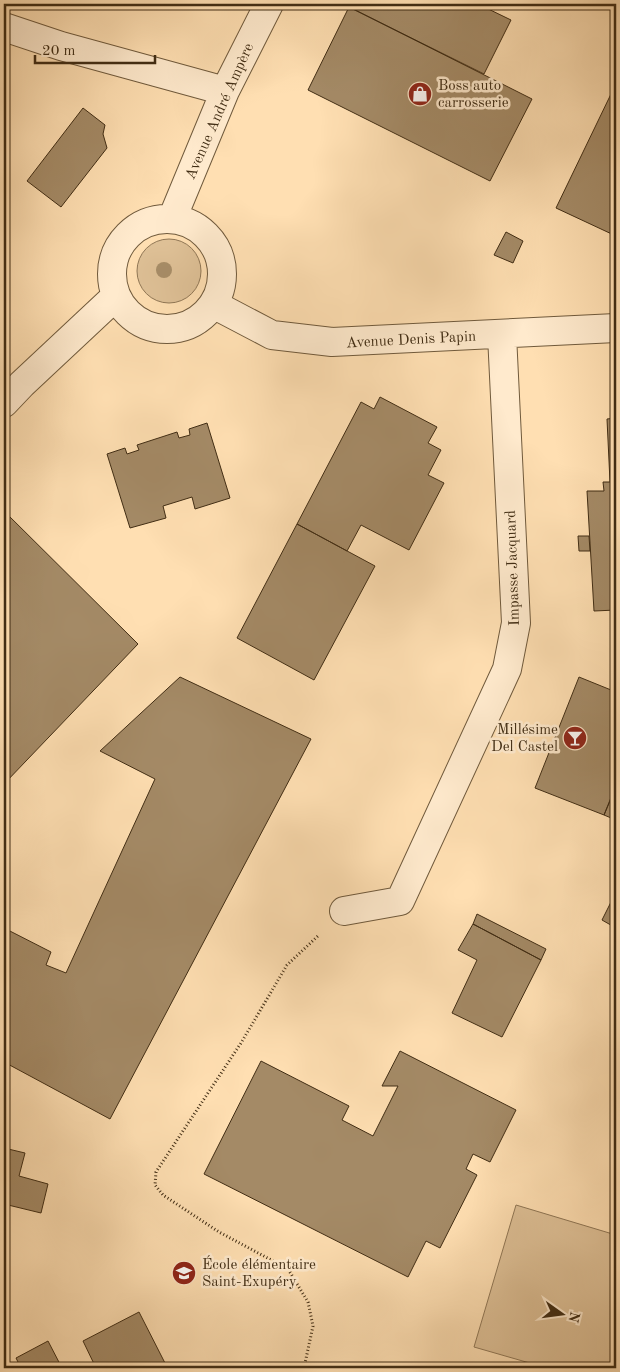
<svg xmlns="http://www.w3.org/2000/svg" width="620" height="1372" viewBox="0 0 620 1372" font-family="'Old Standard TT',serif">
  <style>
    .green { fill: #dfc197; stroke: #907756 }
    .building { fill: #a48a66; stroke: #412d14 }
    .lines { fill: none; stroke-linecap: round; stroke-linejoin: round }
    .minor-casing { stroke: #705a3c; stroke-width: 30 }
    .path { stroke: #412d14; stroke-width: 3; stroke-dasharray: 1 2.5; stroke-linecap: butt }
    .minor { stroke: #ffeacd; stroke-width: 28 }
    .tree { fill: #a88e69 }
    .labels { text-anchor: middle; stroke-width: 5; stroke-linejoin: round; paint-order: stroke }
    .poi-label { font-size: 15px; fill: #412d14; stroke: #ffeacd; text-anchor: start }
    .street-label { font-size: 15px; fill: #412d14; stroke: #ffeacd }
  </style>
  <rect width="100%" height="100%" fill="#ffdfb2"/>
  <filter id="stains"><feTurbulence type="fractalNoise" baseFrequency=".004" numOctaves="4"/><feColorMatrix values="0 0 0 0 .2 0 0 0 0 .09 0 0 0 0 .02 0 0 0 .5 -.17"/></filter>
  <radialGradient id="worn" r=".72"><stop offset=".6" stop-color="#630" stop-opacity="0"/><stop offset="1" stop-color="#630" stop-opacity=".3"/></radialGradient>
  <path class="green" d="M137 271a32 32 0 1 1 64 0a32 32 0 1 1-64 0Z
    M516,1205L616,1235V1368H547L474,1347Z"/>
  <path class="building" d="M351,4H478L511,20L484,74L349,7Z
    M349,7L532,99L490,181L308,90Z
    M611,94L616,96V236L556,208Z
    M83,108L105,125L103,134L107,148L61,207L27,181Z
    M506,232L523,241L513,263L494,255Z
    M380,397L437,427L428,443L441,450L428,475L444,483L409,550L361,525L347,551L297,524L361,402L374,409Z
    M616,418V610L594,611L587,491H604L603,482H610L607,419Z
    M207,423L230,498L195,509L192,497L163,506L166,518L130,528L107,454L125,448L127,454L139,450L137,445L177,432L179,438L190,435L189,429Z
    M4,511L138,644L4,784Z
    M297,524L375,566L314,680L237,638Z
    M578,536H589L590,551H579Z
    M180,677L311,739L110,1119L4,1062V928L51,952L46,965L66,973L155,779L100,751Z
    M579,677L616,692V785L604,815L535,788Z
    M616,787V820L604,815Z
    M611,902L616,904V928L602,920Z
    M477,914L546,949L541,960L473,924Z
    M473,924L541,960L502,1037L452,1013L477,960L458,950Z
    M400,1051L516,1110L490,1162L473,1154L466,1169L477,1175L440,1248L426,1241L408,1277L204,1174L261,1061L349,1106L342,1120L373,1136L398,1086H382Z
    M4,1148L25,1153L19,1176L48,1184L41,1213L4,1204Z
    M139,1312L166,1365L161,1368H96L83,1341Z
    M48,1341L62,1368H21L16,1358Z"/>
  <g class="lines">
    <g class="minor-casing">
      <path id="minor" d="M4,27L61,46L225,91
        M172,219L225,91L269,4
        M112 274a55 55 0 1 1 110 0a55 55 0 1 1-110 0Z
        M213,304L272,335L332,342L616,328
        M4,403L22,384L116,296
        M344,911L400,901L507,669L516,623L502,335"/>
    </g>
    <path class="path" d="M183,1368L249,1367L272,1364L278,1368
      M304,1368L313,1326L308,1302L288,1269L219,1232L163,1195L155,1185L156,1172L241,1043L287,965L319,935"/>
    <use href="#minor" class="minor"/>
  </g>
  <circle class="tree" cx="164" cy="270" r="8"/>
  <defs>
    <g id="shop-disc" transform="scale(1.25)"><circle r="9.5" fill="#8f2418" stroke="#ffeacd"/><path d="M-5-2.5h2.3a2.7 3.5 0 0 1 5.4 0H5L5.5 6h-11ZM-1.5-2.5h3a1.5 2.3 0 0 0-3 0Z" fill="#fff"/></g>
    <g id="bar-disc" transform="scale(1.25)"><circle r="9.5" fill="#8f2418" stroke="#ffeacd"/><path d="M-6-5H6L.8 .8V4.5H3.5V6h-7V4.5H-.8V.8Z" fill="#fff"/></g>
    <g id="school-disc" transform="scale(1.25)"><circle r="9.5" fill="#8f2418" stroke="#ffeacd"/><path d="M0-5L7-2L0 1L-7-2ZM-4 1L0 2.5L4 1V4Q0 6-4 4Z" fill="#fff"/></g>
  </defs>
  <g fill-rule="evenodd">
    <use href="#shop-disc" x="420" y="94"/>
    <use href="#bar-disc" x="575" y="738"/>
    <use href="#school-disc" x="184" y="1273"/>
  </g>
  <g class="labels">
    <g class="poi-label">
      <text x="438" y="90">Boss auto<tspan x="438" dy="17">carrosserie</tspan></text>
      <text x="558" y="734" text-anchor="end">Millésime<tspan x="558" dy="17">Del Castel</tspan></text>
      <text x="202" y="1269">École élémentaire<tspan x="202" dy="17">Saint-Exupéry</tspan></text>
    </g>
    <g class="street-label">
      <text transform="translate(219 111) rotate(-66)" y="5">Avenue André Ampère</text>
      <text transform="translate(411 339) rotate(-3)" y="5">Avenue Denis Papin</text>
      <text transform="translate(512 568) rotate(-92)" y="5">Impasse Jacquard</text>
    </g>
  </g>
  <rect width="620" height="1372" fill="none" stroke="#ffdfb2" stroke-width="20"/>
  <rect x="5" y="5" width="610" height="1362" fill="none" stroke="#412d14" stroke-width="2.5"/>
  <rect x="10" y="10" width="600" height="1352" fill="none" stroke="#412d14"/>
  <g transform="translate(562 1314) rotate(104)" stroke="#ffeacd" stroke-width="4" paint-order="stroke">
  <path d="M0-4L9 19L0 12L-9 19Z" fill="#412d14"/>
  <text y="-8" font-size="14" font-weight="bold" text-anchor="middle" fill="#412d14">N</text>
  </g>
  <path d="M35 55v8h120v-8" fill="none" stroke="#412d14" stroke-width="2.5"/>
  <text x="42" y="55" font-size="15" fill="#412d14" stroke="#ffeacd" stroke-width="4" paint-order="stroke">20 m</text>
  <rect width="100%" height="100%" filter="url(#stains)"/>
  <rect width="100%" height="100%" fill="url(#worn)"/>
</svg>
